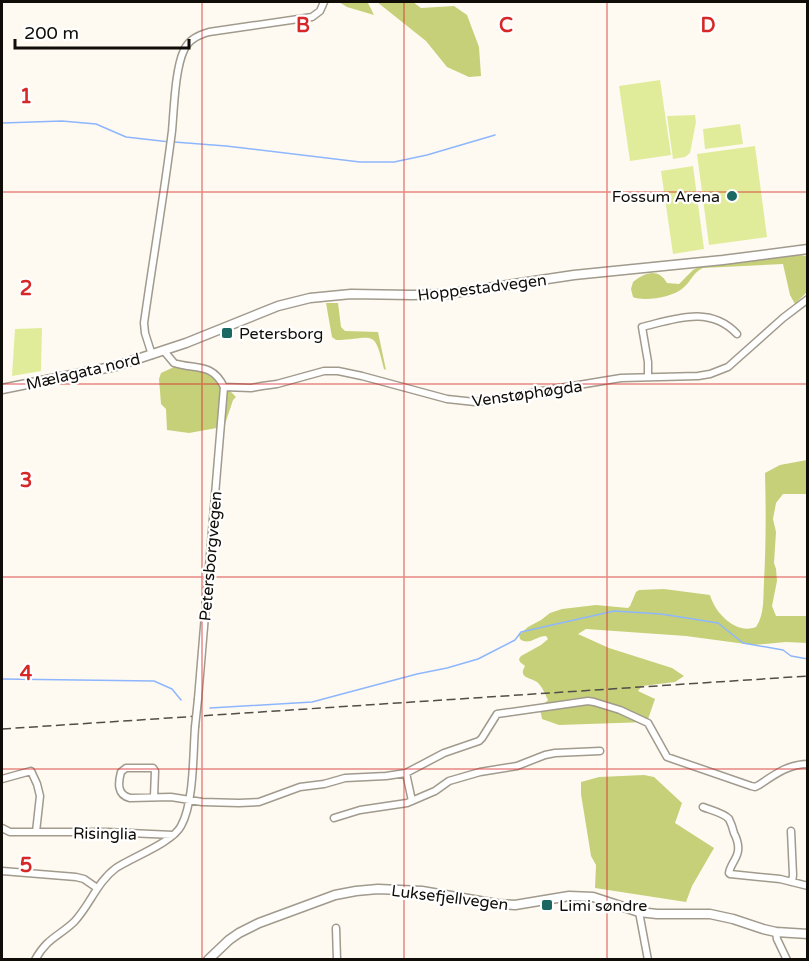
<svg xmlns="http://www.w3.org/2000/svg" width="809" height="961" viewBox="0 0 809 961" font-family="'Varela Round',sans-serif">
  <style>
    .green { fill: #e1ec9b }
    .forest { fill: #c5d079 }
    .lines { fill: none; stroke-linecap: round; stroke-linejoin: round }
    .stream { stroke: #8eb6fe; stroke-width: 1.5 }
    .street-casing { stroke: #a19a8d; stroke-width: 9 }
    .secondary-casing { stroke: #a19a8d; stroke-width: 11 }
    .street { stroke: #fff; stroke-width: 6 }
    .secondary { stroke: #fff; stroke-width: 8 }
    .rail { stroke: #514d48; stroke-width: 1.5; stroke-dasharray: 9 4.5; stroke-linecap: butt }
    .street-bridge-casing { stroke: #a19a8d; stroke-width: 9; stroke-linecap: butt }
    .street-bridge { stroke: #fff; stroke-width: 6 }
    .grid { fill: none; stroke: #d62828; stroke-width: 1.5; stroke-opacity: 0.55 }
    .poi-dot { fill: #1b6761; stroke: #fff; stroke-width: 2 }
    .labels { text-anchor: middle; stroke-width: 4.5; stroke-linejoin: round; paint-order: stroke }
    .poi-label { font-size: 16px; fill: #100d09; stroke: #fff; text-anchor: start }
    .street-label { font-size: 16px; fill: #100d09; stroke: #fff }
    .grid-label { font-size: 20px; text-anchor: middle; font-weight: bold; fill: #d62828; stroke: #fff; stroke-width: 4.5; stroke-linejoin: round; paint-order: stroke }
  </style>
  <rect width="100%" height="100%" fill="#fefaf1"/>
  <path class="green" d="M660,80L671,155L630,161L619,86Z
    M695,115L696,122L690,153L685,157L673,159L667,116Z
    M740,124L743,144L705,149L703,129Z
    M755,146L767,237L709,245L697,154Z
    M693,166L704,249L673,254L661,171Z
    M42,328L41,371L12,376L15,329Z"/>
  <path class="forest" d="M339,2H371L368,3L374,15L347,7Z
    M377,2H413L421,8L454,6L467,15L479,47L481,76L469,77L447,67L426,41Z
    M799,255L807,256V292L795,304L790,295L783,264L703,268C693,272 691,282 683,288C674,297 644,302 633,297L631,289L633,282C644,273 658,267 667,283L679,284L693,270L701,266Z
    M326,303H338L341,327L345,331L378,332L386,370L384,369C374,327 374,339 336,340L332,337Z
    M174,367C209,370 212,371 236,397L233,400L225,424L222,427L189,433L167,430L166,409L161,404L159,379L161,373Z
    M807,460V494H783L776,503L773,519L776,532L774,563L776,569L777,581L772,606L776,616H807V643L786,642L753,645L686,636L586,629L578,634L609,648L672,668L684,676L675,682L642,686L638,691L655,699L647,722L559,725L542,719L540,709L548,700C545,694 542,686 537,682C529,677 518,678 525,666L520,662L519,659L521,656L541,645L548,639L546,636C536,636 529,646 520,639L519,635L528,627L541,620L550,613L562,609L596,605L628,608L630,606L636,592L639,590L664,589L710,595C715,613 736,635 756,627C765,614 763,596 764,581C766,545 766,509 765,473L780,465Z
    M644,775L654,777L682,803L675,823L714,848L692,886L686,902L595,888L596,865L591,856L581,794V782L599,777Z"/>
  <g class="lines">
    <path class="stream" d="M2,123L62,121L96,124L126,137L170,142
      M174,142L226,146L360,162H394L427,155L495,135
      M2,679L154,681L172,689L181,700
      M210,708L312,702L417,674L447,668L478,659L515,640L521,632L614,611L661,614L718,623L743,643L783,650L791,656L808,659"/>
    <g class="street-casing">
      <path id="street" d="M164,351L174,363C195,370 212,362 224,387L198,699
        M152,355L145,333L144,323C153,259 164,195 172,131C174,109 175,69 184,50C189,39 199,35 209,32L312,17L320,11L324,2
        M648,377V362L642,327C675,319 710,305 737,334
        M224,387L251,388L262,386L277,384L324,371H338L362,376L447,399L475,402L621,378L698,376L710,374L728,367L783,318L808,299
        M406,773L412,801
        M2,779L31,771L37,784L40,796L36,832
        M154,797L155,771L153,768H126L121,772C118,783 117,795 130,798L171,797L202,802L239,803L259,802L300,787L324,784L345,778L386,776L406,773L444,753L479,741L482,738L497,714L588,701L594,702L620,710L648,723L667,757L751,786L755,787L759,785C774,775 788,764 808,764
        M703,807C710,810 724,813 729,819C731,823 733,829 734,833C737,839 739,845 738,851C737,859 730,865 729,873L730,874L780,879L808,886
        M334,818L360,810L407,803L435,791L449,781L480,772L517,766L545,755L555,753L600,751
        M2,828L10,832H107L173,835
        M791,831L793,875L792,882
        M2,871L76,877L84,879L97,888
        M639,912L648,960
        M336,928L337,960
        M776,932L777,939L787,960
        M35,960C47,938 58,937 74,922C90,905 97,882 116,868C133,857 173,842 181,826C194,803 193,754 195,727"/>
    </g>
    <g class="secondary-casing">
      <path id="secondary" d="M2,389L116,366L186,343L278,306L310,298L351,294L412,295L447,294L574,275L723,260L808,249
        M208,960L229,940L239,933L259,923L335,895L356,891L378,889L422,891L497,904L515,905L569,896L593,897L639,912L657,914H710L733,919L763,929L776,932L808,934"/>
    </g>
    <use href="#street" class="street"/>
    <use href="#secondary" class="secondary"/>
    <path class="rail" d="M2,729L808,676"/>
    <g class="street-bridge-casing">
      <path id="street-bridge" d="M195,727L198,699"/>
    </g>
    <use href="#street-bridge" class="street-bridge"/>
  </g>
  <path class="grid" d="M202,2V960M404,2V960M607,2V960M2,192H808M2,384H808M2,577H808M2,769H808"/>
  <g class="poi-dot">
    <circle cx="732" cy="196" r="6"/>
    <rect x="221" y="327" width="12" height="12" rx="3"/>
    <rect x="541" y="899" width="12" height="12" rx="3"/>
  </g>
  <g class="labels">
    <g class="poi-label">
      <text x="720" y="202" text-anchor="end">Fossum Arena</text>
      <text x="239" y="339">Petersborg</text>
      <text x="559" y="911">Limi søndre</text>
    </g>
    <g class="street-label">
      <text transform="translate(482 287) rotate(-7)" y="6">Hoppestadvegen</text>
      <text transform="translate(83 371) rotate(-13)" y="6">Mælagata nord</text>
      <text transform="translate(527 393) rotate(-8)" y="6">Venstøphøgda</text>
      <text transform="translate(210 556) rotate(-85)" y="6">Petersborgvegen</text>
      <text transform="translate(105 833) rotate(1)" y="6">Risinglia</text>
      <text transform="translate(450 897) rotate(7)" y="6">Luksefjellvegen</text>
    </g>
  </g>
  <g class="grid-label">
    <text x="303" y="32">B</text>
    <text x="506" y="32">C</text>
    <text x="708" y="32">D</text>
    <text x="26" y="103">1</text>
    <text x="26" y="295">2</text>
    <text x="26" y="487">3</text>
    <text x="26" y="680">4</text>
    <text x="26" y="872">5</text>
  </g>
  <rect width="809" height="961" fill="none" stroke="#100d09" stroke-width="6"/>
  <path d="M15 39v9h174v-9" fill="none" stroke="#100d09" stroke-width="3"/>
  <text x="24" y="39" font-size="18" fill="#100d09" stroke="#ffffff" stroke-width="4.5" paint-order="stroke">200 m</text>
</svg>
